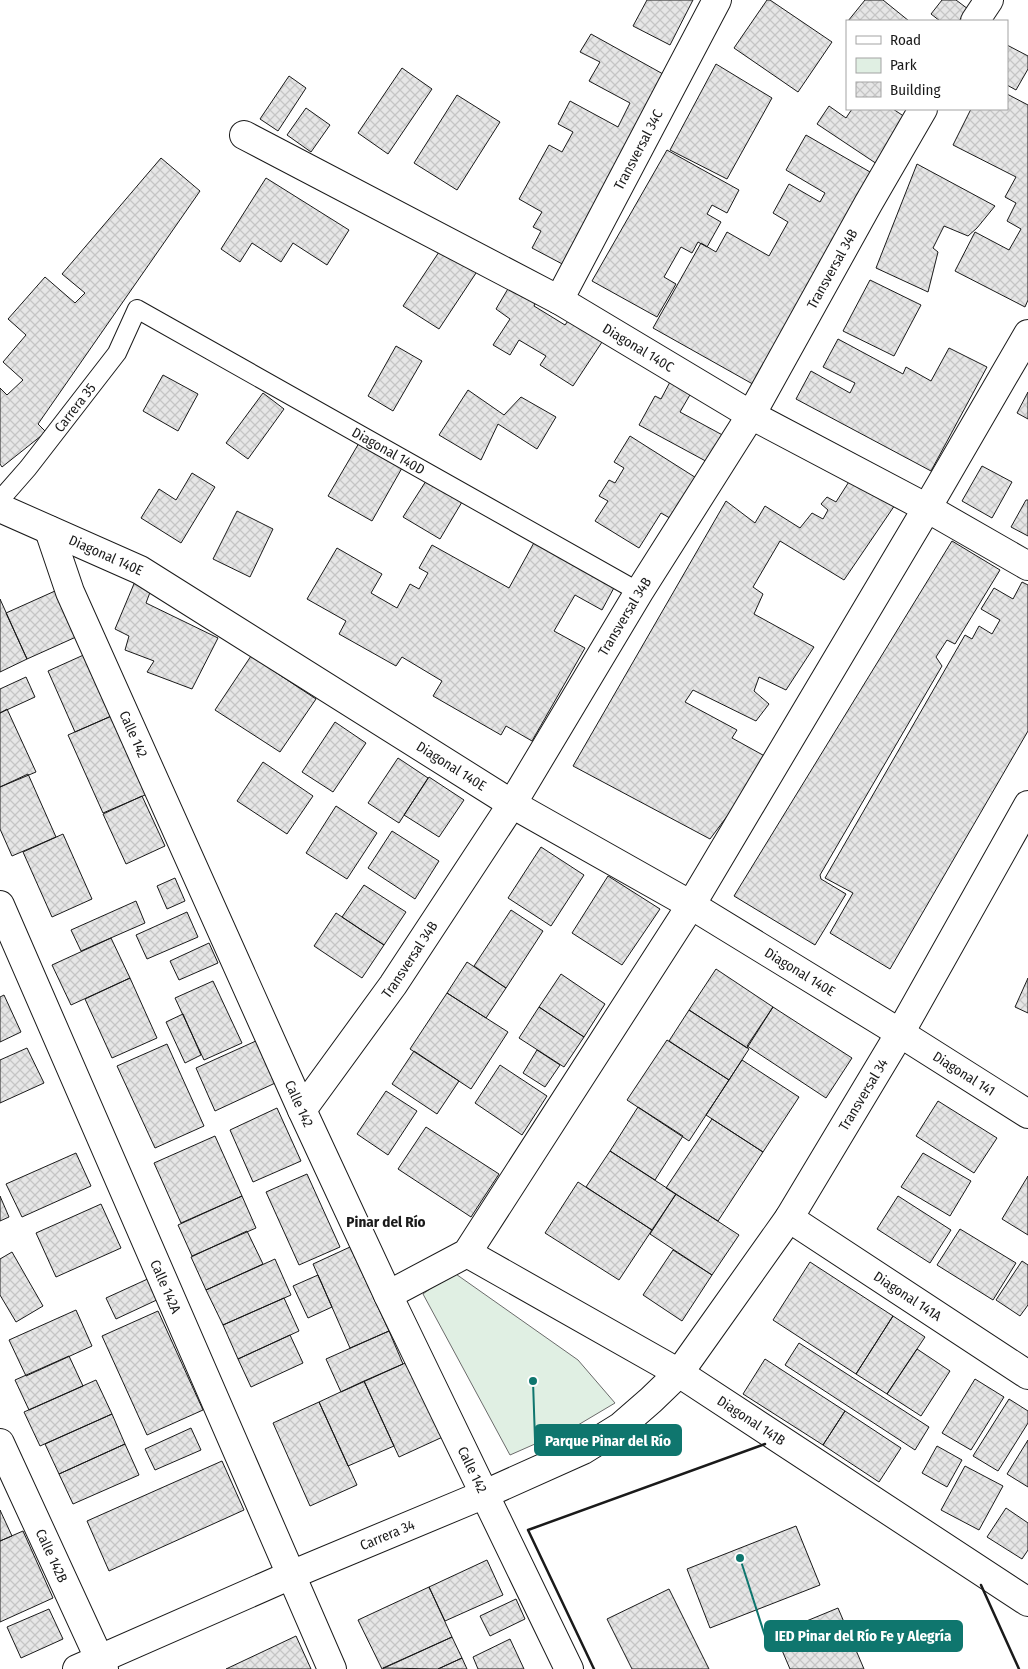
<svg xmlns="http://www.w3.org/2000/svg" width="1028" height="1669" viewBox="0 0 1028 1669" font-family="'Fira Sans Condensed',sans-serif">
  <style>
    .park { fill: #e0efe3; stroke: #6a6a6a }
    .building { fill: url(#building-cross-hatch); stroke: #1a1a1a }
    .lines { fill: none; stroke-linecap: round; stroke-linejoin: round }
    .lane-casing { stroke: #1a1a1a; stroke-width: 20 }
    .street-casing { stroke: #1a1a1a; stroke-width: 30 }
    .secondary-casing { stroke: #1a1a1a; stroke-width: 30 }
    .lane { stroke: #fff; stroke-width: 18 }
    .street { stroke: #fff; stroke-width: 28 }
    .secondary { stroke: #fff; stroke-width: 28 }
    .wall { stroke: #1a1a1a; stroke-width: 2.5 }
    .labels { text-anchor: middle; stroke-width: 4; stroke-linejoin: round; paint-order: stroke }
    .street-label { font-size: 14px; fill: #1a1a1a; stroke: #fff }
    .neighbourhood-label { font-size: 15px; font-weight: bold; fill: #1a1a1a; stroke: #fff }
    .leader { fill: none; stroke: #0f766e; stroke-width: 2 }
    .callout-dot { fill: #0f766e; stroke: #fff; stroke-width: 2 }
    .callout { fill: #0f766e; stroke: #0f766e; stroke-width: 2 }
    .callout-label { font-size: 15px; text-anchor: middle; font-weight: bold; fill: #fff }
  </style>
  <defs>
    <pattern id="building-cross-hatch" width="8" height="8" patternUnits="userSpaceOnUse" patternTransform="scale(1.25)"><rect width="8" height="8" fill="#e6e6e6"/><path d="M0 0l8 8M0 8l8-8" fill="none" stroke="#c5c5c5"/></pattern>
  </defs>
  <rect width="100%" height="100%" fill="#fff"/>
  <path class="park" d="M453,1272L578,1360L615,1403L578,1425L510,1455L423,1294Z"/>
  <path class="building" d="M647,0H693L670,45L633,26Z
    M767,0H770L832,42L798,92L734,48Z
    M865,0H883L909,21H848Z
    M942,0H956L968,9L959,21H940L931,14Z
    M591,34L672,79L568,267L532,248L541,231L533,227L542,212L519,199L549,145L562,152L573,132L558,124L570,101L618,127L630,103L589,81L600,62L580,52Z
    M1007,45L1028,56V69L1016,90L1007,85Z
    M716,64L772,98L727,179L670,150Z
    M402,68L432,89L388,154L358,133Z
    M289,76L306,88L278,131L260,119Z
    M1007,94L1028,105V300L1025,307L955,271L975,232L1009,250L1021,229L1007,221L1016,203L1005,197L1016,177L953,145L971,109H1007Z
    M457,95L500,122L457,190L414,163Z
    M829,106L846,118L852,109H893L908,119L877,164L817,124Z
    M306,108L330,125L311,152L287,135Z
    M806,135L877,176L758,387L653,328L701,243L716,252L727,232L769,256L788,222L773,213L789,184L820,202L825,193L786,170Z
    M667,150L739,190L727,213L712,205L707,214L721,222L707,247L698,242L692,253L681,247L664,277L676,284L657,317L592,281Z
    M161,158L200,191L38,424L46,432L2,467L0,464V388L7,395L23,380L3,362L26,335L8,319L45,277L75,303L85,293L62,274Z
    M917,164L995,206L977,228L968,236L944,226L933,248L938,252L928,292L876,268Z
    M266,178L349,230L327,265L293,243L281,262L252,243L240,262L221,249Z
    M443,246L478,270L439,329L403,306Z
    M870,280L921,305L894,356L843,331Z
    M512,282L538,298L534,306L565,325L573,314L606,336L573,386L540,365L546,356L519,340L510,355L493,345L510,319L496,309Z
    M838,339L903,374L906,367L931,381L949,348L987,367L931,471L796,399L811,371L850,393L855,383L823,367Z
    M396,346L422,361L393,411L368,396Z
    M163,375L198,394L178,431L143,411Z
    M670,382L691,393L680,412L728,438L713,465L639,425L655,396L661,399Z
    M468,390L504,415L521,397L556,417L537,449L498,424L481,460L439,435Z
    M1028,392V419L1017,413Z
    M263,393L284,409L248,459L226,443Z
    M630,436L701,481L675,521L661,513L639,548L595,521L608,501L599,496L609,480L615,483L624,468L614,462Z
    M359,443L402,468L372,521L328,496Z
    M982,466L1012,482L992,518L962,501Z
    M192,473L215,487L181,543L141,518L159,489L176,500Z
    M852,477L897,502L844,580L780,541L753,587L763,594L754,614L814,647L786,690L759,677L754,691L769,704L756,721L693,690L685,702L737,730L732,738L770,759L710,839L573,766L726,501L755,523L765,506L800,528L812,513L823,519L828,510L821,504L827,497L836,502Z
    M426,481L462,502L440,539L403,517Z
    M1026,500H1028V536L1011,527Z
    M237,511L273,529L250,577L213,559Z
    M536,539L616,584L602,610L575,595L554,631L585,648L532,741L506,726L501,735L433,696L442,681L402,657L396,666L339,634L346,621L307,599L337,548L382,574L371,593L397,608L410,584L419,589L428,573L419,568L432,545L509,588Z
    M952,541L1000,570L955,644L947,640L936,657L942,666L820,875L821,879L846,894L815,945L734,896Z
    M136,579L152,587L146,603L218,638L192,689L147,672L154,661L125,650L129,636L115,629Z
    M1022,582L1028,585V731L890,969L830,933L853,893L825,878L965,635L972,639L979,626L992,634L1000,620L981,609L994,588L1013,599Z
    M55,591L76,637L27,659L6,613Z
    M0,599L27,659L0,672Z
    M88,653L116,714L75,732L48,671Z
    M251,656L316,699L280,752L215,710Z
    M26,677L35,697L0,713V689Z
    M7,709L36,772L0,787V713Z
    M116,714L152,792L103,813L68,735Z
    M335,722L366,743L333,792L302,772Z
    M398,758L428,778L399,823L368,803Z
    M263,762L313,796L287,834L237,801Z
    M28,774L56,837L12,856L0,829V787Z
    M429,777L464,800L439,837L404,815Z
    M142,796L165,846L126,864L103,814Z
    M336,806L377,833L347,879L306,853Z
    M392,831L439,861L415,899L368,868Z
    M63,834L92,899L52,917L23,852Z
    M541,847L584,875L551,926L508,898Z
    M608,876L660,909L622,965L572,933Z
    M175,878L185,901L167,909L157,886Z
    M364,885L406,912L384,945L342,917Z
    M136,901L145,923L81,951L71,930Z
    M511,910L543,931L506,988L474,966Z
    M187,912L198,937L147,959L136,935Z
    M336,913L384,945L362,978L314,946Z
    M111,938L130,978L71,1005L52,965Z
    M209,943L218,963L179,980L170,961Z
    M467,962L506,988L486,1018L447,993Z
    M716,969L773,1007L747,1048L689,1010Z
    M561,974L605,1004L584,1037L539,1007Z
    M130,978L157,1038L112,1058L85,999Z
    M1028,978V1013L1015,1007Z
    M213,981L242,1043L204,1060L175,998Z
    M447,993L508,1032L471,1089L410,1049Z
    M4,995L21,1032L0,1042V997Z
    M539,1007L584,1037L564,1067L519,1038Z
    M773,1007L852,1058L826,1098L747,1046Z
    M689,1010L749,1049L729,1080L669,1041Z
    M183,1014L201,1055L185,1063L166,1022Z
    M267,1036L286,1078L215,1111L196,1068Z
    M667,1040L729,1080L689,1141L627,1100Z
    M167,1044L204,1126L155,1148L117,1066Z
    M27,1048L44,1083L0,1103V1060Z
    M537,1050L560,1065L545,1087L523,1073Z
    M414,1051L459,1081L437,1114L392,1084Z
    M742,1060L799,1097L763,1152L706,1115Z
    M500,1065L547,1096L522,1135L475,1103Z
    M386,1091L417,1111L388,1155L357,1134Z
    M938,1101L997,1138L974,1173L916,1136Z
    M638,1107L683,1136L655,1180L610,1151Z
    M277,1108L301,1161L253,1182L230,1130Z
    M712,1119L763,1152L718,1221L666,1188Z
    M426,1127L499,1174L471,1217L398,1169Z
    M215,1136L242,1196L181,1223L154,1163Z
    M610,1151L676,1194L652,1230L586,1187Z
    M76,1153L91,1186L22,1217L6,1184Z
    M923,1153L971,1181L950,1216L901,1187Z
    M307,1174L340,1247L299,1265L266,1192Z
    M1028,1176V1235L1002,1219Z
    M578,1182L652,1230L619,1280L545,1233Z
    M676,1194L739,1235L712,1275L650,1234Z
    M0,1196L9,1217L0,1221Z
    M242,1196L256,1228L192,1256L178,1225Z
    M898,1196L951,1230L930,1263L877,1229Z
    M101,1204L121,1248L56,1277L36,1233Z
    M960,1229L1016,1263L993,1300L937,1265Z
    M247,1231L263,1264L206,1290L191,1257Z
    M350,1247L389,1331L350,1348L313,1264Z
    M673,1250L712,1275L682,1321L643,1295Z
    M12,1252L43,1306L16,1322L0,1295V1259Z
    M275,1259L291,1295L223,1325L206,1290Z
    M1022,1261L1028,1265V1305L1020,1316L996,1300Z
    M810,1262L893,1316L856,1374L773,1320Z
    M318,1275L332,1307L308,1318L293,1286Z
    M152,1277L161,1298L116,1319L106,1298Z
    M284,1298L299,1331L238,1359L223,1325Z
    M76,1310L92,1346L26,1376L9,1340Z
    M158,1311L203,1410L147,1435L102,1336Z
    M893,1316L925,1337L887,1394L856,1374Z
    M389,1331L403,1364L341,1392L326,1359Z
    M290,1335L303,1363L251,1387L238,1359Z
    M799,1343L929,1427L915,1450L785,1365Z
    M917,1349L950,1371L921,1416L887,1394Z
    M69,1356L83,1386L29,1410L15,1380Z
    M765,1359L845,1411L823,1445L743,1394Z
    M412,1360L447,1435L399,1457L364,1381Z
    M975,1379L1004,1397L971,1450L942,1433Z
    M96,1380L112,1414L40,1446L24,1412Z
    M364,1381L394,1446L348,1466L319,1402Z
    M1009,1399L1028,1411V1423L998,1471L973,1456Z
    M319,1402L357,1485L310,1506L273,1423Z
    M845,1411L901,1448L879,1482L823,1445Z
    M112,1414L125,1444L59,1474L45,1444Z
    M191,1428L201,1450L155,1470L145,1449Z
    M1028,1440V1487L1007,1474Z
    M125,1444L139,1475L73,1504L59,1474Z
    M937,1446L962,1460L947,1487L922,1473Z
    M222,1461L244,1510L109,1571L87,1521Z
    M965,1466L1003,1486L979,1530L941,1510Z
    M1006,1508L1028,1523V1550L1022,1559L987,1537Z
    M0,1510L12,1536L0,1541Z
    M796,1526L820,1585L710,1628L687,1569Z
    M23,1531L53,1598L0,1622V1541Z
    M487,1560L503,1595L445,1621L429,1587Z
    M429,1587L452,1637L382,1669L358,1620Z
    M669,1589L709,1669H632L607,1619Z
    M516,1599L525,1619L490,1636L480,1616Z
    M838,1608L864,1669H790L775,1634Z
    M49,1609L63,1639L21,1658L7,1627Z
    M296,1636L311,1669H226Z
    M452,1637L462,1658L438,1669L383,1668Z
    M510,1639L524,1669H478L473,1657Z
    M462,1658L467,1669H438Z"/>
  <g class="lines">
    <g class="lane-casing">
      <g id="lane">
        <path id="s1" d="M0,500L28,468L117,353L137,309L639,592"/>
      </g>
    </g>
    <g class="street-casing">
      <g id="street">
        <path d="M975,21L989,0"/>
        <path id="s2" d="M244,135L559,300L751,415L927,508L1028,566"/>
        <path id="s3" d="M559,300L717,0"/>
        <path id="s4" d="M0,508L140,570L512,804L691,905L900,1033L1028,1114"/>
        <path id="s5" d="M49,530L70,592L302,1110L388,1295L569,1669"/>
        <path id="s6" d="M0,905L332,1669"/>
        <path id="s7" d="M302,1110L393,985L512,804L639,592L751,415L868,204L923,109"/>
        <path id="s8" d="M789,1218L1028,1375"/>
        <path id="s9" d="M467,1253L679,1373L1028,1602"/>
        <path d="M388,1295L467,1253L691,905L927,508L1028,334"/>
        <path id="s10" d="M0,1443L104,1669"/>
      </g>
    </g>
    <g class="secondary-casing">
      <g id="secondary">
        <path id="s11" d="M77,1669L291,1575L485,1494L583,1450L620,1427L651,1400L679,1373L789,1218L900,1033L1028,805"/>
      </g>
    </g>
    <use href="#lane" class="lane"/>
    <use href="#street" class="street"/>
    <use href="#secondary" class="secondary"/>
    <path class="wall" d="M981,1585L1019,1669
      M594,1669L528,1530L765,1444"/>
  </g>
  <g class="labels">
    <g class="street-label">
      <text dy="5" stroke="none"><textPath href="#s3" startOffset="170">Transversal 34C</textPath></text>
      <text dy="5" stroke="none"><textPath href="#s7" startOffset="995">Transversal 34B</textPath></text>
      <text dy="5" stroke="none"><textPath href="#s2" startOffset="448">Diagonal 140C</textPath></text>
      <text dy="5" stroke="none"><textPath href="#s1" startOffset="119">Carrera 35</textPath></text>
      <text dy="5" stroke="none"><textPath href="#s1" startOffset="525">Diagonal 140D</textPath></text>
      <text dy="5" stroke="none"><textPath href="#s4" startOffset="116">Diagonal 140E</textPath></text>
      <text dy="5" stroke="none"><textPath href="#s7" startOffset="590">Transversal 34B</textPath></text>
      <text dy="5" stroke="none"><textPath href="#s5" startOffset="221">Calle 142</textPath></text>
      <text dy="5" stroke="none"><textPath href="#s4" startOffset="521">Diagonal 140E</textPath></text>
      <text dy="5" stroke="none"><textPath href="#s7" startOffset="185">Transversal 34B</textPath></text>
      <text dy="5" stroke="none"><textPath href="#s4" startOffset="926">Diagonal 140E</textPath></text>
      <text dy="5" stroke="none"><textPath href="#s4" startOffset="1119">Diagonal 141</textPath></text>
      <text dy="5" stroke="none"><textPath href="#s11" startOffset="1009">Transversal 34</textPath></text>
      <text dy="5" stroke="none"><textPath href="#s5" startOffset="626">Calle 142</textPath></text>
      <text dy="5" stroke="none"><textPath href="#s6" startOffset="416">Calle 142A</textPath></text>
      <text dy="5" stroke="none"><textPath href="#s8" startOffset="142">Diagonal 141A</textPath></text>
      <text dy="5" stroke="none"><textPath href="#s9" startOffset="330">Diagonal 141B</textPath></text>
      <text dy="5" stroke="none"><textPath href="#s5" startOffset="1031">Calle 142</textPath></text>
      <text dy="5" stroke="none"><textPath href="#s11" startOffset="338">Carrera 34</textPath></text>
      <text dy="5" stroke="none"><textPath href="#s10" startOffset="124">Calle 142B</textPath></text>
    </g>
    <g class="neighbourhood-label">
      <text x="386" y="1227">Pinar del Río</text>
    </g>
  </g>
  <path class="leader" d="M533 1381L535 1440M740 1558L765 1636"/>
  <g class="callout-dot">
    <circle cx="533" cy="1381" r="5"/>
    <circle cx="740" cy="1558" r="5"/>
  </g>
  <g class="callout">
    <rect x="535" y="1425" width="146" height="30" rx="5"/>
    <rect x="765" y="1621" width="197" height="30" rx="5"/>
  </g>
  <g class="callout-label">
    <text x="608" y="1446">Parque Pinar del Río</text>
    <text x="863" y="1641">IED Pinar del Río Fe y Alegría</text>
  </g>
  <rect x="846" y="20" width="162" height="90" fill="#ffffff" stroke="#a3a3a3"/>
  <rect x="856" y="36" width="25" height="8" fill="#ffffff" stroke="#a3a3a3"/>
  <text x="890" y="45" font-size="15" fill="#1a1a1a">Road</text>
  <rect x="856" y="58" width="25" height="15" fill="#e0efe3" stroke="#a3a3a3"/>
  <text x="890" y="70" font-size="15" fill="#1a1a1a">Park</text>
  <rect x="856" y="82" width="25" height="15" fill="url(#building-cross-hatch)" stroke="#a3a3a3"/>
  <text x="890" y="95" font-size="15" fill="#1a1a1a">Building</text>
</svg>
